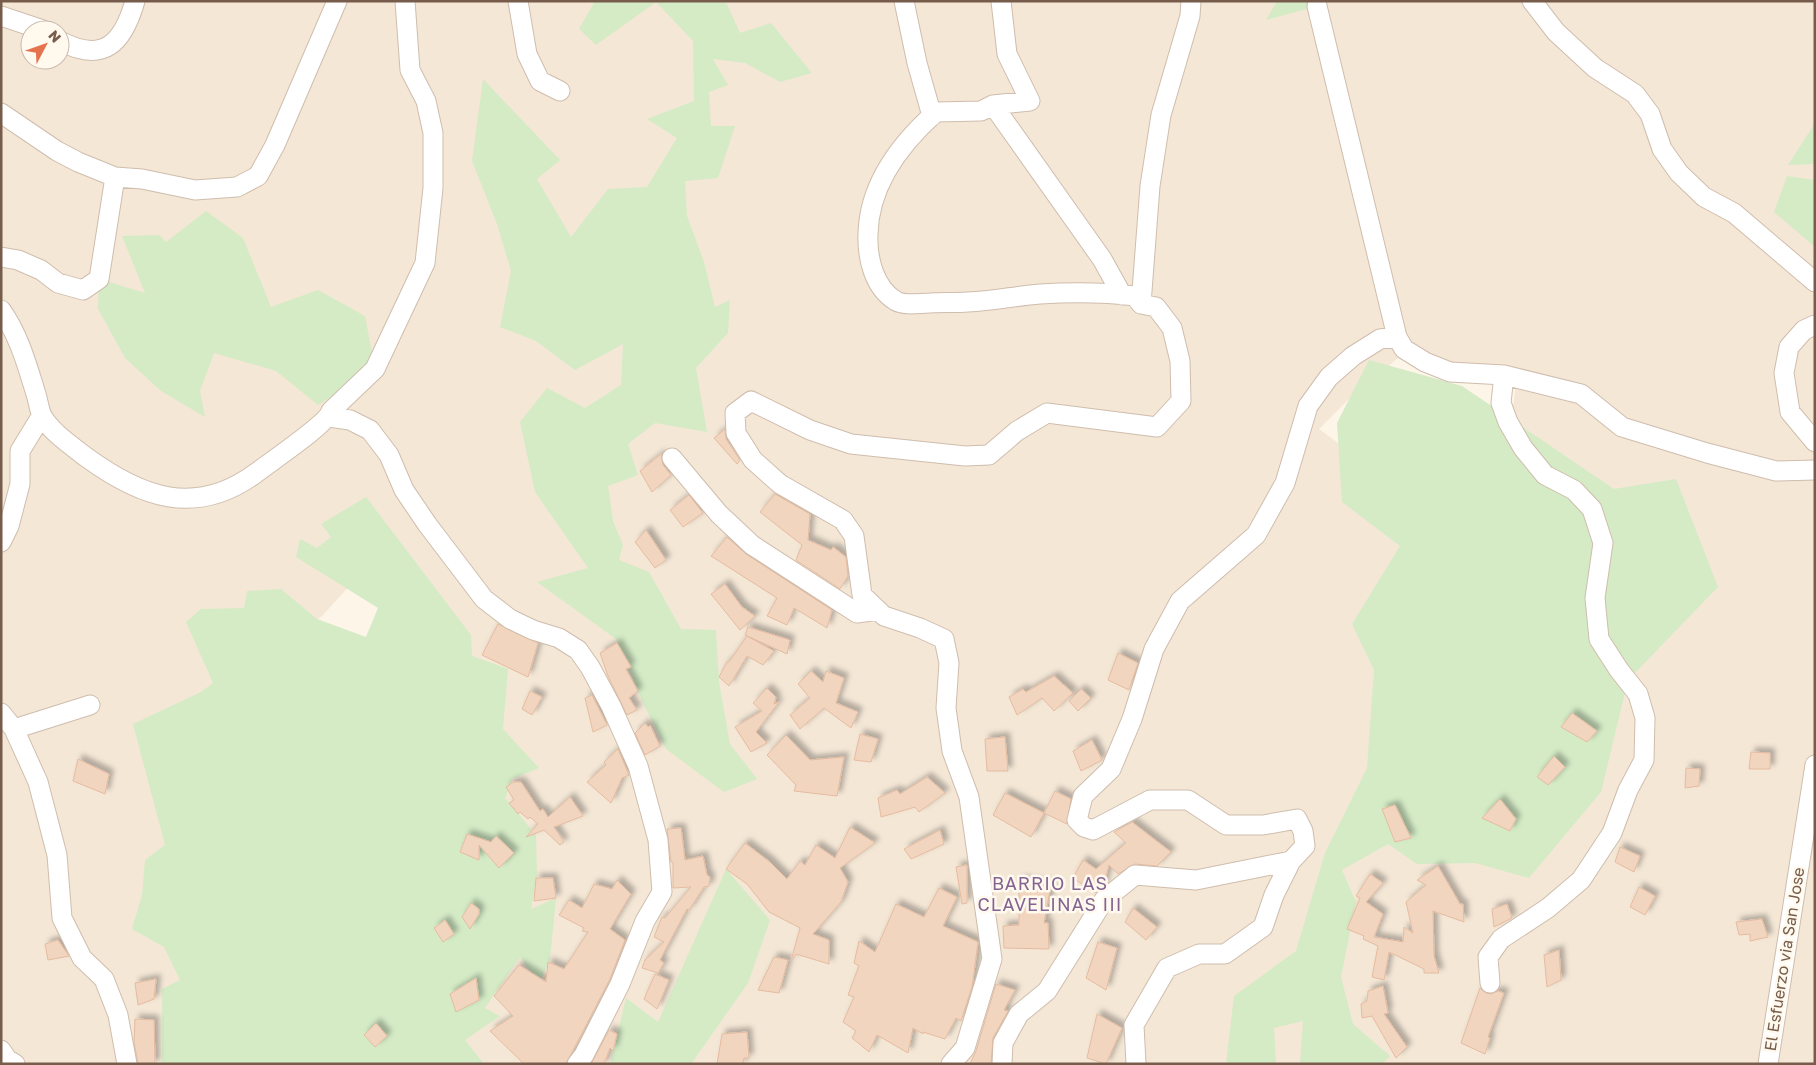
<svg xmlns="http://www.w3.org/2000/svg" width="1816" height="1065" viewBox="0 0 1816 1065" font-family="'Golos Text',sans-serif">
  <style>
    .residential { fill: #f4e7d6; fill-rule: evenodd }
    .green { fill: #d4ebc6 }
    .building { fill: #f2d5bf; stroke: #e5bba0; filter: url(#shadow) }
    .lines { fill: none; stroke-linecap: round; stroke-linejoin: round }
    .street-casing { stroke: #cfbdad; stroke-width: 21 }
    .street { stroke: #fff; stroke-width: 19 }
    .labels { text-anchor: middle; stroke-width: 5; stroke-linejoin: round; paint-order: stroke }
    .street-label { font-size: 16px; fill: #775c4b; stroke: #fff9ee }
    .neighbourhood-label { font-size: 18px; letter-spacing: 1px; fill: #846393; stroke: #fff9ee }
  </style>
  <defs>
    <filter id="shadow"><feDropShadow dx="4.5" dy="-4.5" stdDeviation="2.5" flood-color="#0004"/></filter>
  </defs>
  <rect width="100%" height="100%" fill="#fcf5e8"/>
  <path class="residential" d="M1,1H1815V1064H299L478,680L353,582L322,616L267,658L200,1064H1ZM30,30H60V60H30ZM1410,348L1449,365L1517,375L1512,417L1418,521L1374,470L1319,429L1351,397Z"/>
  <path class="green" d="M595,1H723L727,4L740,33L771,23L812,73L780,82L745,63L713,59L728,85L709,92L711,126H735L718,178L685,181L687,216L704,262L715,307L730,300L728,333L696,368L707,432L655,423L628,444L638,475L608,486L613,521L623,545L619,560L649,572L681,629L716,630L719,682L730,744L757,779L724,792L666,749L643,703L616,639L537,582L588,568L535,492L520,422L547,388L585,408L621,385L623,344L575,370L536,341L500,327L511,271L497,224L472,161L483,79L560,160L537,179L571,237L608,189L647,187L677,138L647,119L694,101L693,41L656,2L596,45L579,29Z
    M1277,1H1317V6L1266,20Z
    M1815,123V164L1788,165Z
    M1787,176L1815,180V247L1774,212Z
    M206,211L243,238L271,307L318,290L365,316L375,369L318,405L276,371L214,353L200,391L205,417L161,391L125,358L98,309L99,279L145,293L122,236L159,235L166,242Z
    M1369,360L1462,386L1614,489L1676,479L1718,587L1628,680L1601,792L1529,878L1475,863L1417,864L1388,844L1342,870L1356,902L1341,977L1353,1024L1390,1056L1382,1064H1300L1303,1021L1274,1028L1276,1064H1226L1234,996L1296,951L1325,853L1367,768L1374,670L1352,624L1400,546L1342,502L1337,423Z
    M366,497L471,635L472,656L508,669L503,729L539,768L512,779L505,798L536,835L537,875L531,909L556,898L550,960L539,984L520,957L485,1008L500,1016L465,1040L484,1064H162V989L180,980L164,947L132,929L142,895L145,860L165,845L133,724L201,692L213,683L186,622L201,609L244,608L247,591L281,589L317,619L366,637L378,608L296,557L300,539L317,548L331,537L321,524Z
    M726,869L770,920L748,983L691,1064H610L626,998L658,1022Z"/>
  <path class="building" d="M725,429L726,439L740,460L737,464L714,438Z
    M661,454L663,465L671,475L652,492L640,471Z
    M775,494L810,514L808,540L831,550L833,547L846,557L848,576L840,589L796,560L802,545L760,512Z
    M689,495L703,513L683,527L670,510Z
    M646,530L666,560L655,568L635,542Z
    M727,537L746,554L832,610L827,628L794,608L787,625L767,616L777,598L711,556Z
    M725,584L742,607L755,616L740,630L711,594Z
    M498,624L538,643L528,677L482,655Z
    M748,627L790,640L787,654L745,635Z
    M747,636L774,651L763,665L747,656L729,686L719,677L727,662H729Z
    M617,643L631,667L626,669L638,691L629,698L637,710L627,715L608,676L600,653Z
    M1118,653L1138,663L1129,690L1108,680Z
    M811,671L823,682L826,671L844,678L836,703L858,712L851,728L824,708L800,729L790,715L810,698L798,684Z
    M1054,676L1073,693L1054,711L1042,698L1017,715L1009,697L1023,689L1026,692Z
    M767,688L776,697L774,704L779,702L756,732L767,743L751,752L735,727L762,711L753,703Z
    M1081,689L1091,698L1078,711L1069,701Z
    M530,691L542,697L532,715L522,709Z
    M592,695L607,725L593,732L585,698Z
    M1572,713L1597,731L1587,742L1561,727Z
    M645,723L648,727L650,725L660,746L645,755L635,733Z
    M860,734L878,739L871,762L854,760Z
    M786,735L810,760L844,757L837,796L794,791L796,785L767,755Z
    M1005,737L1008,771H987L985,739Z
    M1092,740L1102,760L1081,771L1073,751Z
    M618,749L629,775L622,778L611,803L587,782L606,765L604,762Z
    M1751,752L1770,753V769H1749Z
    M1554,756L1565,767L1548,785L1537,777Z
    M78,759L109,774L105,794L73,781Z
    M1686,768L1700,769L1699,786L1685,788Z
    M927,777L945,793L919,812L915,807L881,817L878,798L897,790L900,794Z
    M513,782H521L540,811L543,809L548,817L570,797L583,816L554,827L564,842L560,845L544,830L526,837L538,824L530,817L528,819L520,812L518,814L509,803L514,800L506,787Z
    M1055,791L1071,799L1067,824L1044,813Z
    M1005,793L1044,813L1031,837L993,815Z
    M1500,799L1516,819L1510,831L1482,818Z
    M1395,805L1411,838L1395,842L1382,809Z
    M1132,822L1171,852L1157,866L1135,864L1118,874L1109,865L1103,887L1095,893L1073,878L1083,860L1096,869L1126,843L1114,832Z
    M850,827L875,843L840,868L848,882L841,902L813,934L829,940V964L796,954L791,961L800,928L769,912L747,884L726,869L745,843L770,862L787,879L800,861L805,865L816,845L835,858Z
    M681,828L685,860L703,856L707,875L710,877L709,886L704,887L689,910L687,909L660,960L664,963L658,973L642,968L645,960L664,942L654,937L662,917L665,918L691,887L673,888V862H671L667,829Z
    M940,830L944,844L911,859L904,849Z
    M467,834L491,842L496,836L514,853L499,868L479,845V860L460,852Z
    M1620,847L1640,856L1634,872L1615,862Z
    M967,865V903L962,904L956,867Z
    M1438,866L1460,904H1463L1464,922L1433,911L1434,956L1439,973H1424V969L1389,952L1384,980L1372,977L1378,946L1363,939L1364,936L1347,929L1360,898L1356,896L1370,874L1383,883L1366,902L1383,914L1374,937L1403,942L1404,927L1413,933L1406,902L1426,885L1417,880Z
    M536,878H553L556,898L534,901Z
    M617,880L631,894L610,929L625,940L610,979L566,1064H524L490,1031L513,1016L494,996L519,965L546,982L548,962L564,969L588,932L582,931L584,928L559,915L569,900L582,908L594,884L612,889Z
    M1019,880L1051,885L1044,923H1048L1049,949L1004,948L1003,926L1019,925Z
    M1639,887L1655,896L1645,915L1630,907Z
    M939,888L957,897L943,926L978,942L972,987L961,1021L956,1018L945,1039L923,1032V1034L913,1028L908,1053L877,1035L869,1052L852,1038L856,1031L843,1022L854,997L848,995L859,966L854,963L859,941L875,952L896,904L924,917Z
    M471,903L479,909V914L470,929L462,917Z
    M1507,904L1512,918L1494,927L1492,909Z
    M1133,908L1157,927L1146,940L1125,922Z
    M1762,919L1768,937L1750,941V934L1739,935L1736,922Z
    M445,920L454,934L443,942L434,928Z
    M58,940L69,956L48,960L45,944Z
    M1098,942L1117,948L1106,990L1086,978Z
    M1559,950L1561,980L1547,987L1544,955Z
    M774,957L788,960L779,993L758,990Z
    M655,974L669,980L657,1009L644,999Z
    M476,978L479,1000L456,1012L450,994Z
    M156,979L154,999L138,1005L135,983Z
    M996,984L1015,990L1004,1010L1008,1011L993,1038L991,1064H970L976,1051Z
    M1383,986L1388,1013L1384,1014L1407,1047L1396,1058L1372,1016L1362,1018L1361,1004L1367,1001L1368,991Z
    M1480,988L1486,993L1491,994L1498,991L1504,993L1488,1037L1490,1038L1485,1054L1461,1043Z
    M1097,1014L1122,1028L1106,1064L1087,1058Z
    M135,1019L154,1020L155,1064H138L134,1042Z
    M376,1023L387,1036L375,1047L364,1035Z
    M609,1030L617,1034L613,1051L610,1048L604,1064H591Z
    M747,1032L749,1058H744L743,1064H717L722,1034Z"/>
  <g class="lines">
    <g class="street-casing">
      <path id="street" d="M518,1L527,54L540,81L560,91
        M904,1L917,63L932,116
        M1532,1L1556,32L1595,68L1635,94L1650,114L1662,149L1679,173L1704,197L1734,213L1815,282
        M1317,6L1397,337L1404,349L1425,362L1450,372L1504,375L1581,394L1622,427L1707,453L1776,471L1815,470
        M1,16L43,30
        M60,41C104,64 123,43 135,1
        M993,105L1102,259L1122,295
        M1,113L57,151L78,162L115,177L142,179L195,190L237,187L258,176L275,145L337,1
        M1,257L18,260L41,270L58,283L83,290L99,279L115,177
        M1141,304L1150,186L1161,115L1190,16L1191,1
        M1,310C19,335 27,365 36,394C38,400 39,409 42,416C51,432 72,446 86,457C141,497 195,518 256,473C270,462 327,424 331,411L375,369L425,263L433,188V133L426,101L410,70L405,1
        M1815,325L1804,330L1789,347L1784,373L1790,412L1815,442
        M329,417L350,420L370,430L389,455L404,490L427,524L484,599L510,619L533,630L559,638L578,650L590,667L611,706L638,766L658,840L662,892L645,921L620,984L584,1055L577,1064
        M672,458L719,514L752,545L857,613L878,610
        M1,542L9,526L20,484V451L42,415
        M1,713L14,729L38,782L57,855L62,918L82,958L104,979L118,1015L127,1064
        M14,729L90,705
        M1490,983L1488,957L1501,939L1548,908L1581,880L1612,833L1628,790L1644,760L1645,718L1638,694L1619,670L1599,639L1595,598L1603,543L1592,509L1574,490L1545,475L1523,448L1508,422L1501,403L1504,375
        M1,1050L7,1059L15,1064
        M951,1064L965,1048L992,959L969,797L952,751L946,708L949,663L944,639L920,628L884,616L862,595L854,536L843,520L780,484L753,460L736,433L735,413L751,401L810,430L851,444L965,456L989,455L1017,431L1047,413L1157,427L1181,401L1180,361L1172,328L1156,307L1141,304L1135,296C1103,292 1072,292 1040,294C1016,296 992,301 968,302C955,303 943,302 930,303C920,303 905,306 896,301C874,288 867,258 868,234C869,184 900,144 936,112L981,111L993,105L1030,101L1007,54L1001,1
        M1002,1064L1003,1043L1019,1014L1047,991L1104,900L1135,875L1196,880L1291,861
        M1136,1064L1134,1025L1167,968L1199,954H1225L1263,927L1274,895L1291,861L1305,846L1303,831L1297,819L1263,825H1226L1188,800H1150L1093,830L1084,827L1077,820L1083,796L1111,769L1132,719L1154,649L1180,601L1256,535L1285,483L1308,406L1329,377L1353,356L1380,339L1397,337
        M1768,1064L1815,765"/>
    </g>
    <use href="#street" class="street"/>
  </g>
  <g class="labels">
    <g class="street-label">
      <text transform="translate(1784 959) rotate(-81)" y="6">El Esfuerzo via San Jose</text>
    </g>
    <g class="neighbourhood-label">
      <text x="1050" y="890">BARRIO LAS<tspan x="1050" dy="21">CLAVELINAS III</tspan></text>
    </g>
  </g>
  <rect width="1816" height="1065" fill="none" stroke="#775c4b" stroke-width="5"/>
  <g transform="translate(45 45) rotate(49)"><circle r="24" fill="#fff9ee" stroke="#c9baad"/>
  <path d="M0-4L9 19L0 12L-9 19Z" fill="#e5734e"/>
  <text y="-8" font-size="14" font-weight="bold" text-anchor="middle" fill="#775c4b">N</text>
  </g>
</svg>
